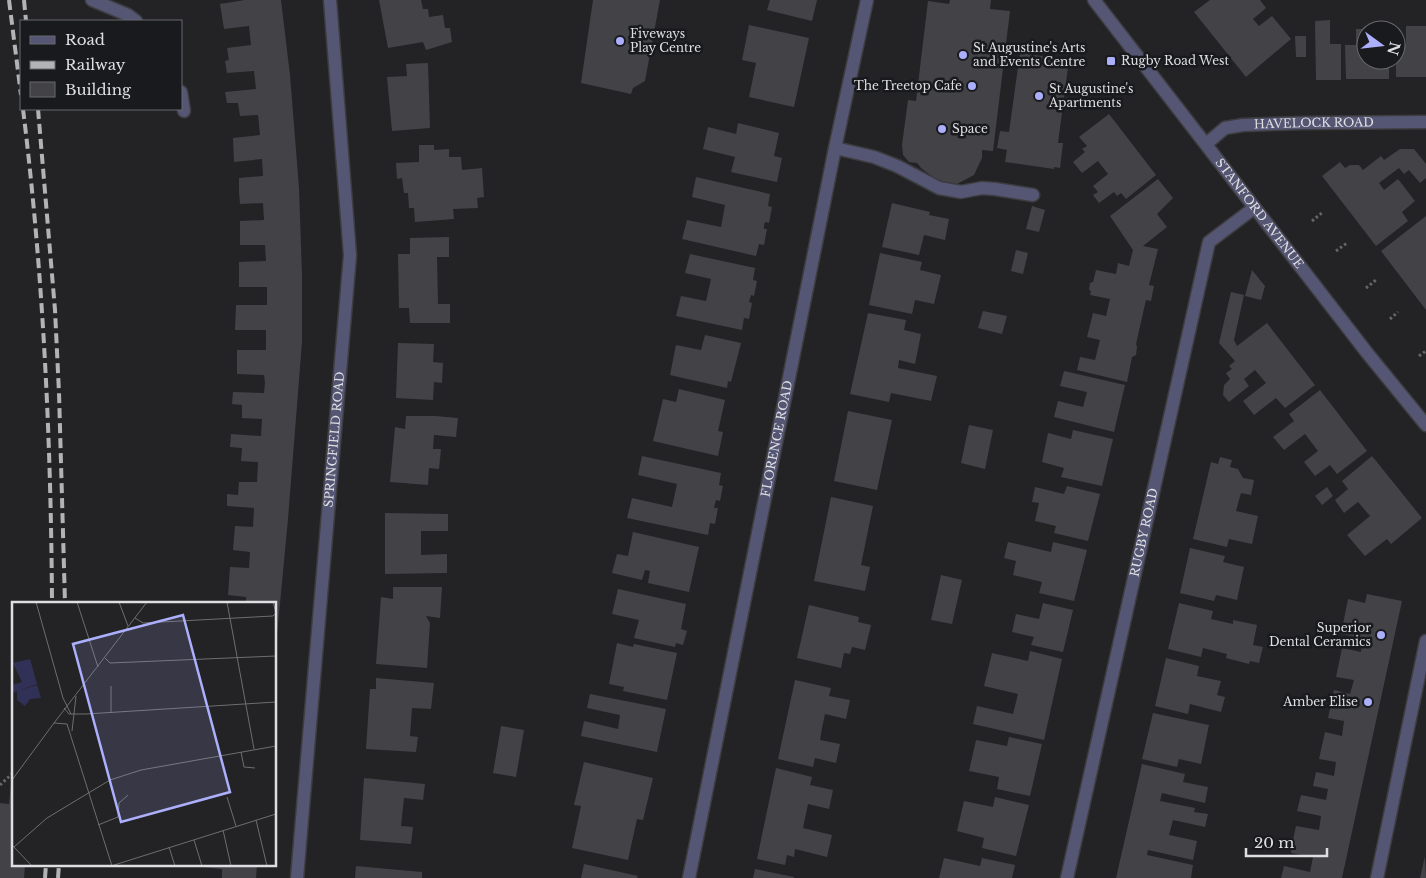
<svg xmlns="http://www.w3.org/2000/svg" width="1426" height="878" viewBox="0 0 1426 878" font-family="'Libre Baskerville',serif">
  <style>
    .building { fill: #434347 }
    .lines { fill: none; stroke-linecap: round; stroke-linejoin: round }
    .minor-casing { stroke: #3d3d40; stroke-width: 15 }
    .path { stroke: #666669; stroke-width: 3; stroke-dasharray: 2.5 2.5; stroke-linecap: butt }
    .minor { stroke: #555674; stroke-width: 12 }
    .rail { stroke: #b3b3b6; stroke-width: 4; stroke-dasharray: 10 5; stroke-linecap: butt }
    .poi-dot { fill: #acaffb; stroke: #191a1d; stroke-width: 2 }
    .labels { text-anchor: middle; stroke-width: 5; stroke-linejoin: round; paint-order: stroke }
    .poi-label { font-size: 12px; fill: #dfdfe2; stroke: #191a1d; text-anchor: start }
    .street-label { font-size: 12px; fill: #dfdfe2; stroke: #191a1d }
    .inset-road { fill: none; stroke: #6e6e71; stroke-width: 1 }
    .view { fill: #acaffb; fill-opacity: 0.15; stroke: #acaffb; stroke-width: 2.5 }
    .inset-edge { fill: none; stroke: #dfdfe2; stroke-width: 2.5 }
  </style>
  <rect width="100%" height="100%" fill="#232326"/>
  <path class="building" d="M245,0H281L290,75L299,188L302,275V342L288,519L276,646H275V603H246V597L228,595L230,567L249,568L250,552L233,550L235,526L253,527L254,508L227,506V494L238,495L239,482H257L258,462L241,461L242,448L230,447L231,434L261,436L262,419L242,418V405L232,404L233,392L264,393L265,383L264,375L237,374V350H266V330H235L236,305H267V287H239V262L266,261L265,245H240V221L264,220L263,203L240,204L239,192V178L263,176L262,159L234,162L233,138L260,135L258,115L240,116L238,103H227L225,92L256,89L254,71L227,73L225,61L229,60L227,48L251,45L249,26L224,29L220,4Z
    M379,0H421L423,9H428L429,17L443,15L445,28H450L452,42L426,50L423,42L388,48Z
    M593,0H660L645,81L633,88L631,94L581,83Z
    M770,0H817L812,21L767,10Z
    M950,0H991L990,9L1010,11L993,151L982,150V158L974,175L957,184L937,180L921,168L917,163L909,162L903,155L902,145L908,100L916,101L928,1L949,4Z
    M1210,0H1260L1266,8L1253,19L1259,26L1272,16L1291,39L1246,77L1194,12Z
    M1330,20V44H1341V80H1316L1315,21Z
    M749,25L809,38L794,107L749,97L756,63L742,60Z
    M1406,26H1426V77H1396V44H1406Z
    M1356,29H1366V60H1389V79H1346L1345,45H1356Z
    M1295,36H1306V57H1296Z
    M1020,53L1069,60L1058,143H1063L1060,168L1054,167V169L1005,162L1007,150L997,148L1000,131L1009,132Z
    M428,63L430,128L392,131L387,77L407,76L406,64Z
    M1109,114L1156,175L1126,199L1121,193L1117,196L1114,192L1099,203L1093,195L1098,192L1093,186L1108,174L1098,161L1082,173L1073,162L1085,152L1082,149L1087,146L1079,137Z
    M738,123L779,133L774,156L782,158L777,182L731,172L735,157L703,149L708,127L736,134Z
    M419,145H434V150L449,149V157H461L462,170L482,168L484,197L477,198L478,208L453,209L454,219L415,222L414,208H409L408,193H404L402,178L397,179L396,163L419,162Z
    M1400,149H1414L1426,164V178L1420,183L1409,170L1404,174L1399,168L1379,183L1384,190L1398,179L1415,201L1402,212L1408,221L1376,246L1322,176L1340,162L1345,168L1350,165H1359L1363,170L1381,156L1384,160Z
    M696,177L770,194L768,206L772,207L769,223L765,222L764,225V229H767L764,245L759,244L756,256L682,239L687,220L721,227L725,205L692,197Z
    M1158,179L1173,198L1157,214L1167,227L1143,246L1158,249L1149,285L1154,286L1151,301L1146,300L1136,344L1137,347L1136,355L1132,357L1127,382L1077,370L1080,357L1095,360L1100,340L1087,337L1093,313L1106,316L1110,299L1090,295L1091,291L1089,290L1090,283L1093,282L1096,270L1116,274L1118,263L1129,266L1133,250L1110,216Z
    M892,203L930,212L929,215L949,219L945,240L924,235L919,255L882,247Z
    M1032,206L1045,210L1039,232L1026,229Z
    M1426,216V310L1381,251Z
    M449,237V257H437L438,304H450V323H410L409,308H399L398,254H410V238Z
    M1016,250L1028,253L1023,274L1011,271Z
    M880,253L922,262L920,270L941,275L934,304L915,300L912,314L869,305Z
    M690,254L755,268L753,280L757,281L754,296L751,295L749,302L752,303L749,319L744,318L742,330L676,316L681,296L706,301L711,279L685,273Z
    M1252,270L1265,286L1261,300L1245,296Z
    M1231,292L1244,295L1234,340L1237,346L1267,323L1315,385L1285,408L1276,398L1254,415L1243,401L1266,383L1255,370L1244,379L1249,386L1229,402L1223,395L1224,385L1230,379L1226,373L1232,369L1229,366L1235,361L1219,343Z
    M983,311L1007,316L1002,334L978,328Z
    M868,313L906,320L904,330L921,334L915,364L899,360L898,368L937,376L931,401L891,393L889,402L850,394Z
    M705,335L741,343L731,382L728,381L727,388L670,375L676,345L701,350Z
    M398,343L434,344L433,362L443,363L442,383L434,382L433,400L396,398Z
    M1064,371L1125,385L1114,432L1054,417L1058,401L1083,407L1087,392L1060,386Z
    M679,389L725,400L718,431L723,432L718,456L653,441L663,399L676,402Z
    M1320,390L1367,451L1337,474L1330,465L1315,476L1304,462L1318,451L1305,434L1284,450L1273,437L1294,421L1289,414Z
    M848,411L892,420L877,490L834,481Z
    M406,416H435L458,418L456,437L434,435L433,449H441L439,469L429,468L428,485L390,482L395,427L405,429Z
    M969,425L993,430L985,469L961,463Z
    M1073,430L1113,439L1102,486L1061,477L1064,468L1042,462L1048,433L1071,439Z
    M642,456L721,473L719,485L723,486L720,501L716,500L714,508H718L715,524L710,523L708,535L627,518L632,498L672,507L677,484L638,475Z
    M1372,456L1422,518L1391,544L1387,539L1365,556L1347,535L1370,516L1358,502L1344,513L1335,500L1348,489L1342,481Z
    M1220,457L1232,460L1230,467L1238,469L1243,478L1254,480L1251,495L1241,493L1236,511L1258,516L1252,544L1229,539L1227,547L1193,539L1211,462L1218,464Z
    M1067,486L1100,494L1088,541L1054,533L1056,526L1035,521L1039,503L1032,502L1035,487L1064,494Z
    M1327,487L1333,496L1322,505L1315,496Z
    M831,497L873,506L861,565L870,567L865,591L814,581Z
    M385,513L448,514V531H421V555L447,554V573L385,574Z
    M633,532L699,547L689,592L648,583L650,571L645,570L642,580L612,573L617,554L628,556Z
    M1008,542L1051,552L1053,542L1087,550L1074,601L1039,593L1042,582L1013,575L1016,561L1004,558Z
    M1190,548L1225,556L1223,562L1244,567L1237,600L1216,595L1214,601L1180,593Z
    M941,575L962,580L952,624L931,620Z
    M393,587H442L440,618L426,616L430,623L427,668L376,664L381,597L393,599Z
    M618,589L686,604L681,629L687,631L683,645L676,643L675,647L634,638L639,620L612,614Z
    M1367,594L1402,601L1342,878H1281L1284,866L1310,872L1313,857L1291,853L1293,840L1296,826L1319,830L1321,816L1297,811L1301,795L1326,800L1328,789L1313,786L1316,772L1334,776L1336,762L1319,759L1325,732L1342,736L1344,721L1328,718L1334,690L1350,694L1354,680L1336,677L1342,648L1361,652L1362,645L1356,643L1357,637L1341,634L1348,599L1365,603Z
    M1043,603L1073,610L1063,652L1031,645L1034,637L1012,632L1016,614L1039,619Z
    M1179,603L1213,611L1211,619L1233,624V620L1257,625L1253,645L1263,647L1259,663L1250,661L1249,664L1226,658L1227,654L1203,648L1201,657L1168,649Z
    M809,605L859,617L858,622L871,625L865,650L852,647L850,654L844,653L841,668L797,658Z
    M617,643L633,647L634,644L677,653L667,700L623,691L624,687L609,684Z
    M1030,651L1062,659L1044,740L973,724L977,706L1013,714L1018,694L984,686L992,653L1028,661Z
    M1166,658L1199,666L1197,676L1221,681L1217,695L1225,697L1221,712L1190,704L1188,714L1155,706Z
    M376,678L434,683L431,709L412,708L410,736L418,737L416,752L366,749L370,689H376Z
    M795,680L831,688L829,696L850,700L846,719L825,714L822,728L820,740L840,744L836,763L815,758L813,767L778,759Z
    M590,694L666,709L657,752L581,736L584,721L618,729L620,715L587,708Z
    M1153,713L1209,725L1201,764L1179,759L1177,767L1142,759Z
    M501,726L524,730L516,777L493,773Z
    M1009,737L1042,744L1030,796L997,789L999,777L969,771L976,740L1007,746Z
    M584,762L653,778L643,820L637,819L628,860L572,848L581,806L574,805Z
    M1142,764L1185,774L1183,782L1208,787L1205,803L1162,793L1160,801L1195,808L1194,812L1208,814L1205,827L1173,820L1169,835L1197,841L1193,860L1148,850L1147,855L1193,865L1191,878H1116Z
    M776,768L812,777L810,785L833,790L829,809L808,804L803,828L832,835L827,857L795,849L794,857L787,855L785,865L757,859Z
    M364,778L425,784L423,800L404,798L401,826L413,827L411,844L360,840Z
    M11,784L14,785V864H25L24,878H0V803L9,804Z
    M995,797L1029,805L1016,856L982,848L984,838L957,831L964,801L993,807Z
    M1425,856L1426,878H1420L1423,865Z
    M944,858L980,866L982,858L1015,865L1012,878H939Z
    M204,864H257L256,878H222V869L204,867Z
    M584,864L638,876L637,878H581Z
    M356,866L422,872V878H355Z
    M755,869L794,877V878H753Z"/>
  <g class="lines">
    <g class="minor-casing">
      <g id="minor">
        <path d="M92,0L128,15L136,21"/>
        <path id="s1" d="M1094,0L1368,354L1426,425"/>
        <path d="M181,92L184,111"/>
        <path id="s2" d="M1206,144L1225,128L1243,125L1303,123L1426,122"/>
        <path d="M835,148L874,157L897,166L939,188L961,192L982,188L995,189L1033,195"/>
        <path id="s3" d="M297,878L350,255L330,0"/>
        <path id="s4" d="M689,878L835,148L867,0"/>
        <path id="s5" d="M1067,878L1209,242L1254,208"/>
        <path d="M1377,878L1426,641"/>
      </g>
    </g>
    <path class="path" d="M1312,221L1323,212
      M1336,251L1347,243
      M1366,288L1376,280
      M1390,319L1398,312
      M1419,356L1426,351
      M0,785L14,772"/>
    <use href="#minor" class="minor"/>
    <path class="rail" d="M9,0L21,95
      M24,0L26,21
      M23,109C43,271 51,439 52,603
      M38,109L55,310L59,393L65,603
      M45,878L46,864
      M58,878L59,864"/>
  </g>
  <g class="poi-dot">
    <circle cx="620" cy="41" r="5"/>
    <circle cx="963" cy="55" r="5"/>
    <rect x="1106" y="56" width="10" height="10" rx="2.5"/>
    <circle cx="972" cy="86" r="5"/>
    <circle cx="1039" cy="96" r="5"/>
    <circle cx="942" cy="129" r="5"/>
    <circle cx="1381" cy="635" r="5"/>
    <circle cx="1368" cy="702" r="5"/>
  </g>
  <g class="labels">
    <g class="poi-label">
      <text x="630" y="38">Fiveways<tspan x="630" dy="14">Play Centre</tspan></text>
      <text x="973" y="52">St Augustine's Arts<tspan x="973" dy="14">and Events Centre</tspan></text>
      <text x="1121" y="65">Rugby Road West</text>
      <text x="962" y="90" text-anchor="end">The Treetop Cafe</text>
      <text x="1049" y="93">St Augustine's<tspan x="1049" dy="14">Apartments</tspan></text>
      <text x="952" y="133">Space</text>
      <text x="1371" y="632" text-anchor="end">Superior<tspan x="1371" dy="14">Dental Ceramics</tspan></text>
      <text x="1358" y="706" text-anchor="end">Amber Elise</text>
    </g>
    <g class="street-label">
      <text dy="4" stroke="none"><textPath href="#s2" startOffset="114">HAVELOCK ROAD</textPath></text>
      <text dy="4" stroke="none"><textPath href="#s1" startOffset="270">STANFORD AVENUE</textPath></text>
      <text dy="4" stroke="none"><textPath href="#s3" startOffset="440">SPRINGFIELD ROAD</textPath></text>
      <text dy="4" stroke="none"><textPath href="#s4" startOffset="448">FLORENCE ROAD</textPath></text>
      <text dy="4" stroke="none"><textPath href="#s5" startOffset="354">RUGBY ROAD</textPath></text>
    </g>
  </g>
  <g transform="translate(12 602)">
    <rect width="264" height="264" fill="#232326"/>
    <path d="M18,57L25,82L0,91V83L10,80L1,61ZM25,83L29,96L18,97L13,104L5,98V89Z" fill="#313157"/>
    <path class="inset-road" d="M24,0L51,96L59,112M65,0L86,65M107,0L116,24M215,0L242,147M123,16L131,21L261,14L264,11L261,0M93,56L98,61L264,54M99,84V111M52,106L57,112H74L264,100M42,121L135,0M60,129L64,94M229,150L232,165L243,166M0,178L42,121L55,122L100,264M215,195L224,224M244,218L255,264M86,223L106,215L107,201L116,193M211,228L219,264M182,238L190,264M0,243L20,264M2,245L35,216L98,178L129,168L264,144M157,245L163,264M99,264L264,212"/>
    <path class="view" d="M171,13L218,190L109,220L61,42Z"/>
    <rect width="264" height="264" class="inset-edge"/>
  </g>
  <rect x="20" y="20" width="162" height="90" fill="#191a1d" stroke="#68696c"/>
  <rect x="30" y="36" width="25" height="8" fill="#555674" stroke="#68696c"/>
  <text x="65" y="45" font-size="15" fill="#dfdfe2">Road</text>
  <rect x="30" y="61" width="25" height="8" fill="#b3b3b6" stroke="#68696c"/>
  <text x="65" y="70" font-size="15" fill="#dfdfe2">Railway</text>
  <rect x="30" y="82" width="25" height="15" fill="#434347" stroke="#68696c"/>
  <text x="65" y="95" font-size="15" fill="#dfdfe2">Building</text>
  <g transform="translate(1381 45) rotate(105)"><circle r="24" fill="#191a1d" stroke="#68696c"/>
  <path d="M0-4L9 19L0 12L-9 19Z" fill="#acaffb"/>
  <text y="-8" font-size="14" font-weight="bold" text-anchor="middle" fill="#dfdfe2">N</text>
  </g>
  <path d="M1246 848v8h81v-8" fill="none" stroke="#dfdfe2" stroke-width="2.5"/>
  <text x="1254" y="848" font-size="15" fill="#dfdfe2" stroke="#191a1d" stroke-width="4" paint-order="stroke">20 m</text>
</svg>
